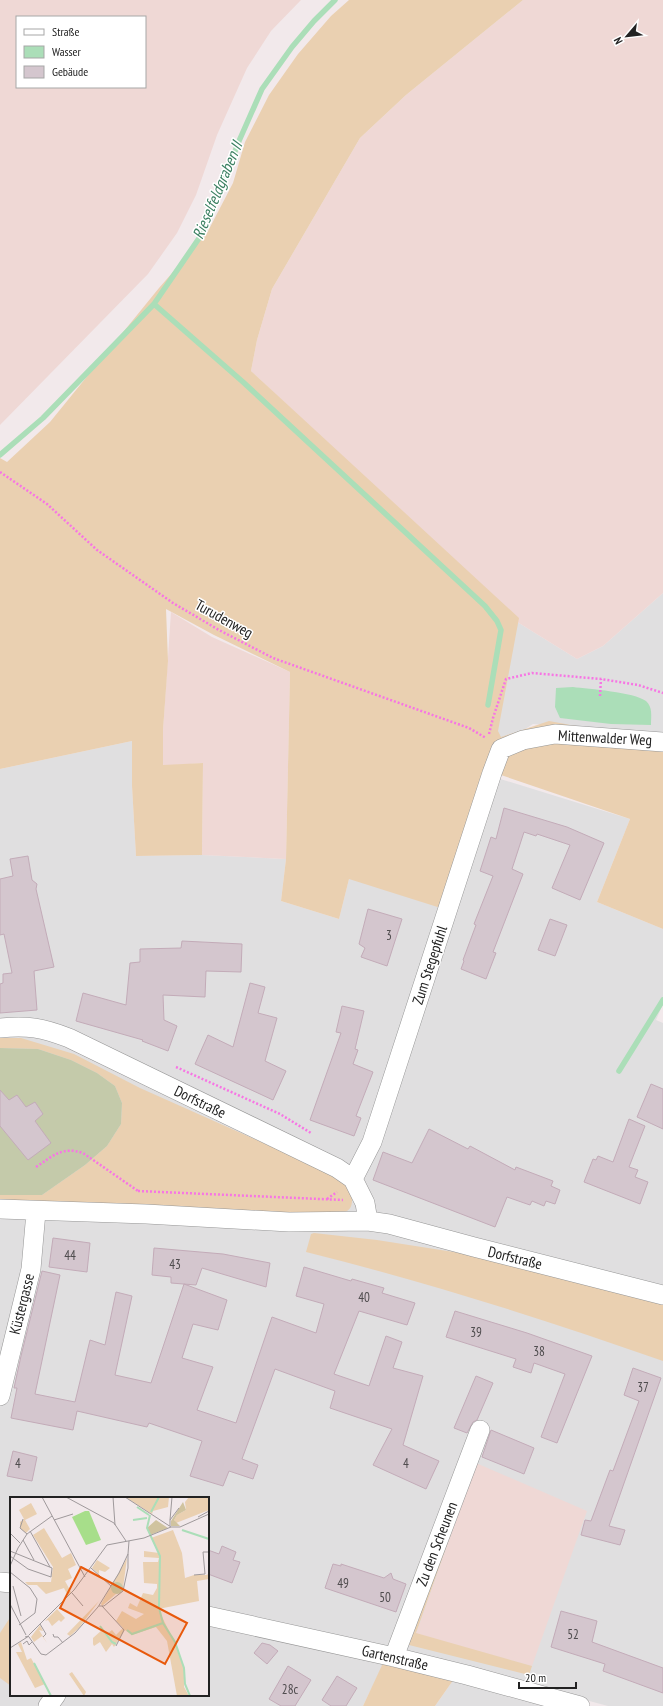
<svg xmlns="http://www.w3.org/2000/svg" width="663" height="1706" viewBox="0 0 663 1706" font-family="'PT Sans Narrow',sans-serif">
  <style>
    .residential { fill: #e0dfe0; fill-rule: evenodd }
    .farmland { fill: #efd8d5; fill-rule: evenodd }
    .grass { fill: #ead0b1 }
    .cemetery { fill: #c4caaa }
    .water { fill: #abdeb8 }
    .lines { fill: none; stroke-linecap: round; stroke-linejoin: round }
    .stream { stroke: #abdeb8; stroke-width: 5.5 }
    .building { fill: #d4c6ce; stroke: #c3abb8 }
    .minor-casing { stroke: #969696; stroke-width: 20 }
    .path { stroke: #f775e4; stroke-width: 2.5; stroke-dasharray: 2 2; stroke-linecap: butt }
    .minor { stroke: #fff; stroke-width: 19 }
    .labels { text-anchor: middle; stroke-width: 3; stroke-linejoin: round; paint-order: stroke }
    .number-label { font-size: 13px; fill: #4e4b4d }
    .street-label { font-size: 15px; fill: #222; stroke: #fff }
    .water-label { font-size: 16px; font-style: italic; fill: #3c8062; stroke: #fff }
    .inset-river { fill: none; stroke: #abdeb8; stroke-width: 2 }
    .inset-road { fill: none; stroke: #9f999b; stroke-width: 1 }
    .view { fill: #e8590c; fill-opacity: 0.15; stroke: #e8590c; stroke-width: 2 }
    .inset-edge { fill: none; stroke: #222; stroke-width: 2 }
  </style>
  <rect width="100%" height="100%" fill="#f2e9eb"/>
  <path class="residential" d="M663,593V733L533,724L491,751L514,620L577,659L603,646Z
    M132,741V786L136,856L202,855L286,859L281,901L339,919L349,879L494,777L630,819L597,902L663,929V1004L656,1020L663,1023V1706H608L391,1648L363,1706H0V769ZM11,1498H208V1695H11Z
    M454,1679L550,1706H435Z"/>
  <path class="farmland" d="M0,0H301L271,31L247,68L217,135L196,195L177,233L148,274L0,425ZM17,17H145V87H17Z
    M523,0H663V593L603,646L577,659L514,620L251,371L257,340L272,289L360,138L406,95Z
    M171,612L212,637L290,672L286,859L202,855L203,763L163,766V730Z
    M476,1463L587,1511L532,1666L416,1634Z"/>
  <path class="grass" d="M349,0H523L406,95L360,138L272,289L257,340L251,371L519,618L498,731L501,737L549,721L663,742V929L597,902L630,819L495,773L447,910L349,879L339,919L281,901L286,859L290,672L214,635L166,609L168,661L163,730V765L203,763L202,855L136,856L132,786V741L0,769V458L7,462L50,422L159,288L207,233L233,183L245,142L269,95L298,54L331,16Z
    M0,1038H21L74,1054L140,1088L342,1178L352,1190C352,1205 354,1209 339,1215L0,1204V1195H42L85,1165L107,1146L121,1124L122,1103L115,1086L97,1073L71,1060L38,1049L0,1048Z
    M314,1233L377,1240L460,1253L663,1302V1361C546,1320 427,1282 306,1252L311,1234Z
    M476,1463L416,1633L532,1666L529,1675L409,1645L406,1635Z
    M11,1616V1686L0,1678V1633Z
    M383,1663L454,1679L435,1706H363Z"/>
  <path class="cemetery" d="M0,1048L38,1049L71,1060L97,1073L115,1086L122,1103L121,1124L107,1146L85,1165L42,1195H0Z"/>
  <path class="water" d="M573,687C589,689 634,692 646,701C653,707 651,717 651,725L611,724L560,718L555,707L556,688Z"/>
  <g class="lines">
    <path class="stream" d="M154,304L243,382L485,606L497,621L501,630L488,705
      M0,455L43,418L154,304L204,231L239,141L262,89L292,47L314,21L335,0
      M619,1071L663,1000"/>
  </g>
  <path class="building" d="M504,808L567,827L604,843L580,900L552,888L570,845L537,834L536,836L524,832L512,869L523,874L493,952L496,953L486,979L461,969L464,961L463,960L476,925L474,924L493,876L480,871L491,837L496,839Z
    M28,856L32,880L37,884L36,889L54,967L34,971L37,1010L0,1013V984L3,983V974L12,973L4,934L0,935V879L13,876L10,859Z
    M368,909L402,919L387,966L361,957L365,948L359,944Z
    M550,919L567,925L555,956L538,950Z
    M182,941L242,944L241,972L206,971L205,997L163,995L164,1020L177,1026L168,1051L142,1041L143,1040L76,1021L83,993L126,1005L130,963L140,962V949L181,948Z
    M250,983L265,987L258,1013L277,1018L265,1061L286,1071L273,1100L195,1064L208,1035L233,1047Z
    M342,1006L364,1011L355,1049L358,1050L353,1064L373,1072L356,1116L361,1118L354,1136L310,1120L341,1033L336,1032Z
    M651,1084L663,1089V1129L637,1117Z
    M0,1090L9,1100L17,1095L26,1107L35,1102L43,1114L35,1121L51,1143L28,1160L0,1126Z
    M629,1119L645,1126L629,1167L638,1170L635,1177L648,1182L640,1204L584,1182L593,1159L596,1160L598,1156L613,1162Z
    M429,1129L468,1149L470,1146L515,1170L516,1167L553,1181L551,1186L560,1190L555,1204L546,1201L544,1206L532,1201L530,1205L507,1197L495,1227L373,1180L383,1152L412,1163Z
    M53,1238L90,1243L87,1272L49,1267Z
    M154,1248L223,1254L270,1263L266,1287L202,1268L196,1285L171,1283V1277L152,1275Z
    M304,1267L351,1281L352,1279L384,1288L382,1293L415,1303L407,1325L359,1311L334,1374L369,1386L386,1336L402,1342L393,1368L423,1376L403,1445L439,1461L426,1489L373,1465L392,1429L330,1408L335,1391L275,1369L242,1459L258,1465L253,1479L229,1471L223,1486L190,1476L202,1441L149,1423L147,1427L77,1411L73,1430L11,1418L17,1388H14L21,1356L42,1271L60,1275L35,1394L75,1402L90,1340L105,1345L116,1292L132,1296L115,1375L151,1383L184,1284L227,1300L218,1330L193,1324L182,1358L213,1367L197,1410L236,1423L272,1317L316,1333L324,1304L296,1296Z
    M455,1311L527,1333L592,1356L557,1443L541,1437L565,1374L534,1363L531,1373L513,1367L516,1359L446,1337Z
    M633,1368L661,1378L609,1526L625,1530L620,1545L581,1535L585,1520L591,1521L610,1470L613,1471L639,1401L624,1395Z
    M476,1376L493,1383L477,1420L473,1422L467,1433L454,1428Z
    M491,1430L534,1448L524,1474L482,1457Z
    M13,1451L37,1457L32,1481L7,1476Z
    M222,1546L236,1552L233,1560L240,1562L232,1583L208,1574V1550L219,1554Z
    M333,1564L341,1566V1564L384,1578L391,1573L393,1579L406,1584L396,1612L325,1588Z
    M561,1611L597,1621L592,1642L663,1668V1693L603,1671L605,1664L551,1647Z
    M262,1643L270,1645L278,1651L267,1664L254,1653Z
    M288,1666L311,1680L295,1706H281L269,1699Z
    M337,1676L357,1688L346,1706H331L322,1700Z"/>
  <g class="lines">
    <g class="minor-casing">
      <path id="minor" d="M0,1028C28,1025 43,1028 69,1038L337,1168L353,1179L365,1203L368,1221
        M353,1179L372,1142L492,773L501,749L523,740L555,734L663,742
        M0,1209L146,1214L289,1222L368,1221L389,1224L474,1247L663,1295
        M0,1396L31,1269L36,1212
        M0,1582L11,1583
        M208,1616L394,1657L467,1675L580,1706
        M394,1657L480,1430
        M48,1706L56,1695"/>
    </g>
    <path class="path" d="M0,472L47,504L97,550L173,603L219,630L273,658L469,728L486,738
      M600,696L601,679
      M489,734L493,718L506,679L532,673L601,679L638,685L663,693
      M176,1067L280,1114L311,1133
      M36,1167C53,1156 62,1146 83,1153L138,1191
      M138,1191L343,1200
      M327,1199L337,1192"/>
    <use href="#minor" class="minor"/>
  </g>
  <g class="labels">
    <g class="number-label">
      <text x="389" y="940">3</text>
      <text x="70" y="1260">44</text>
      <text x="175" y="1269">43</text>
      <text x="364" y="1302">40</text>
      <text x="476" y="1337">39</text>
      <text x="539" y="1356">38</text>
      <text x="643" y="1392">37</text>
      <text x="18" y="1468">4</text>
      <text x="406" y="1468">4</text>
      <text x="343" y="1588">49</text>
      <text x="385" y="1602">50</text>
      <text x="573" y="1639">52</text>
      <text x="290" y="1694">28c</text>
    </g>
    <g class="street-label">
      <text transform="translate(224 619) rotate(29)" y="5">Turudenweg</text>
      <text transform="translate(605 738) rotate(3)" y="5">Mittenwalder Weg</text>
      <text transform="translate(430 965) rotate(-72)" y="5">Zum Stegepfuhl</text>
      <text transform="translate(200 1102) rotate(26)" y="5">Dorfstraße</text>
      <text transform="translate(515 1258) rotate(14)" y="5">Dorfstraße</text>
      <text transform="translate(22 1304) rotate(-76)" y="5">Küstergasse</text>
      <text transform="translate(437 1544) rotate(-69)" y="5">Zu den Scheunen</text>
      <text transform="translate(395 1658) rotate(13)" y="5">Gartenstraße</text>
    </g>
    <g class="water-label">
      <text transform="translate(217 190) rotate(-67)" y="6">Rieselfeldgraben II</text>
    </g>
  </g>
  <g transform="translate(10 1497)">
    <rect width="199" height="199" fill="#f2e9eb"/>
    <path d="M159,0L158,10L143,14L142,17L117,1ZM179,0H199V13L166,26L164,23L167,18L176,13L175,5ZM21,6L27,17L15,23L20,32L16,36L10,31V25L14,22L9,13ZM34,31L52,61L61,56L66,68L58,72L62,81L55,84L61,95L58,99L54,91L36,97L27,88H18L15,85H41L43,70L23,38ZM163,33L172,56L175,81L184,78H197L199,76V82L187,84L189,104L148,112L165,146L174,172V190L179,199H167L157,144L146,130L122,138L115,133L104,150L102,147L96,155L90,145L84,149L83,147V141L92,133L96,138L102,133L106,138L113,131L106,124L112,114L126,122L134,117L118,111L120,106L127,110L133,96L143,98L147,91V87L134,86L133,65H148L149,61L134,60V54L149,56L141,41ZM117,61L113,91L92,109L91,107ZM87,63L100,71L95,75L89,73V77L82,71ZM89,104L69,131L60,139L57,137ZM47,112L55,121L51,125L49,123L42,129L38,123L35,124ZM30,128L33,134L29,133L37,146L32,139L24,145L21,140ZM11,145L17,163L21,161L35,187L25,191L6,155H12L8,147ZM62,175L76,195L74,199L59,177Z" fill="#ead0b1"/>
    <path d="M173,5L176,13L167,18L164,23L170,29H161V24ZM146,23L158,31L140,38L137,31Z" fill="#d0c39f"/>
    <path d="M101 91a6 6 0 1 1 12 0a6 6 0 1 1-12 0Z" fill="#c4caaa"/>
    <path d="M75,14H79L91,43L76,48L62,20Z" fill="#a7de8a"/>
    <path class="inset-river" d="M127,10L139,18M141,15L149,0M140,18L137,31L150,59L149,110M123,23L137,21M172,33L199,42M149,111L153,126L165,145L174,171L175,187L180,199M90,129L102,145L106,147M117,133L122,137L153,126M24,166L41,199"/>
    <path class="inset-road" d="M32,0L75,80M56,0L104,26L116,44M103,0L105,28M115,0L161,30H170L199,17M188,20L199,14M13,22L10,31L17,37M44,23L63,17M160,23L162,0M160,29V23L169,11M20,34L40,70M0,36L10,46M13,43L24,63M0,54L42,71L41,80L18,72L0,59M0,69L8,51L17,37L42,19M81,71L101,89M0,75L20,91L27,102L25,116L9,128M184,78L195,77L193,55H199M3,89L11,119M62,96L73,109M0,107L16,138M89,109H94L113,94L118,71V57M92,109L114,133L106,149M30,127L36,137L33,140M43,137L44,140H48L53,146M19,138L64,93L97,48L134,41L161,30M19,140L31,157L36,158L65,136L88,110L109,76L118,57L119,44M13,147L17,144L19,148L22,145M0,151L19,139L15,140"/>
    <path class="view" d="M71,70L177,126L155,167L50,111Z"/>
    <rect width="199" height="199" class="inset-edge"/>
  </g>
  <rect x="16" y="16" width="130" height="72" fill="#ffffff" stroke="#a7a7a7"/>
  <rect x="24" y="29" width="20" height="6" fill="#ffffff" stroke="#a7a7a7"/>
  <text x="52" y="36" font-size="12" fill="#222222">Straße</text>
  <rect x="24" y="46" width="20" height="12" fill="#abdeb8" stroke="#a7a7a7"/>
  <text x="52" y="56" font-size="12" fill="#222222">Wasser</text>
  <rect x="24" y="66" width="20" height="12" fill="#d4c6ce" stroke="#a7a7a7"/>
  <text x="52" y="76" font-size="12" fill="#222222">Gebäude</text>
  <g transform="translate(627 36) rotate(242)" stroke="#ffffff" stroke-width="3" paint-order="stroke">
  <path d="M0-3L7 15L0 10L-7 15Z" fill="#222222"/>
  <text y="-6" font-size="11" font-weight="bold" text-anchor="middle" fill="#222222">N</text>
  </g>
  <path d="M519 1682v6h57v-6" fill="none" stroke="#222222" stroke-width="2"/>
  <text x="525" y="1682" font-size="12" fill="#222222" stroke="#ffffff" stroke-width="3" paint-order="stroke">20 m</text>
</svg>
